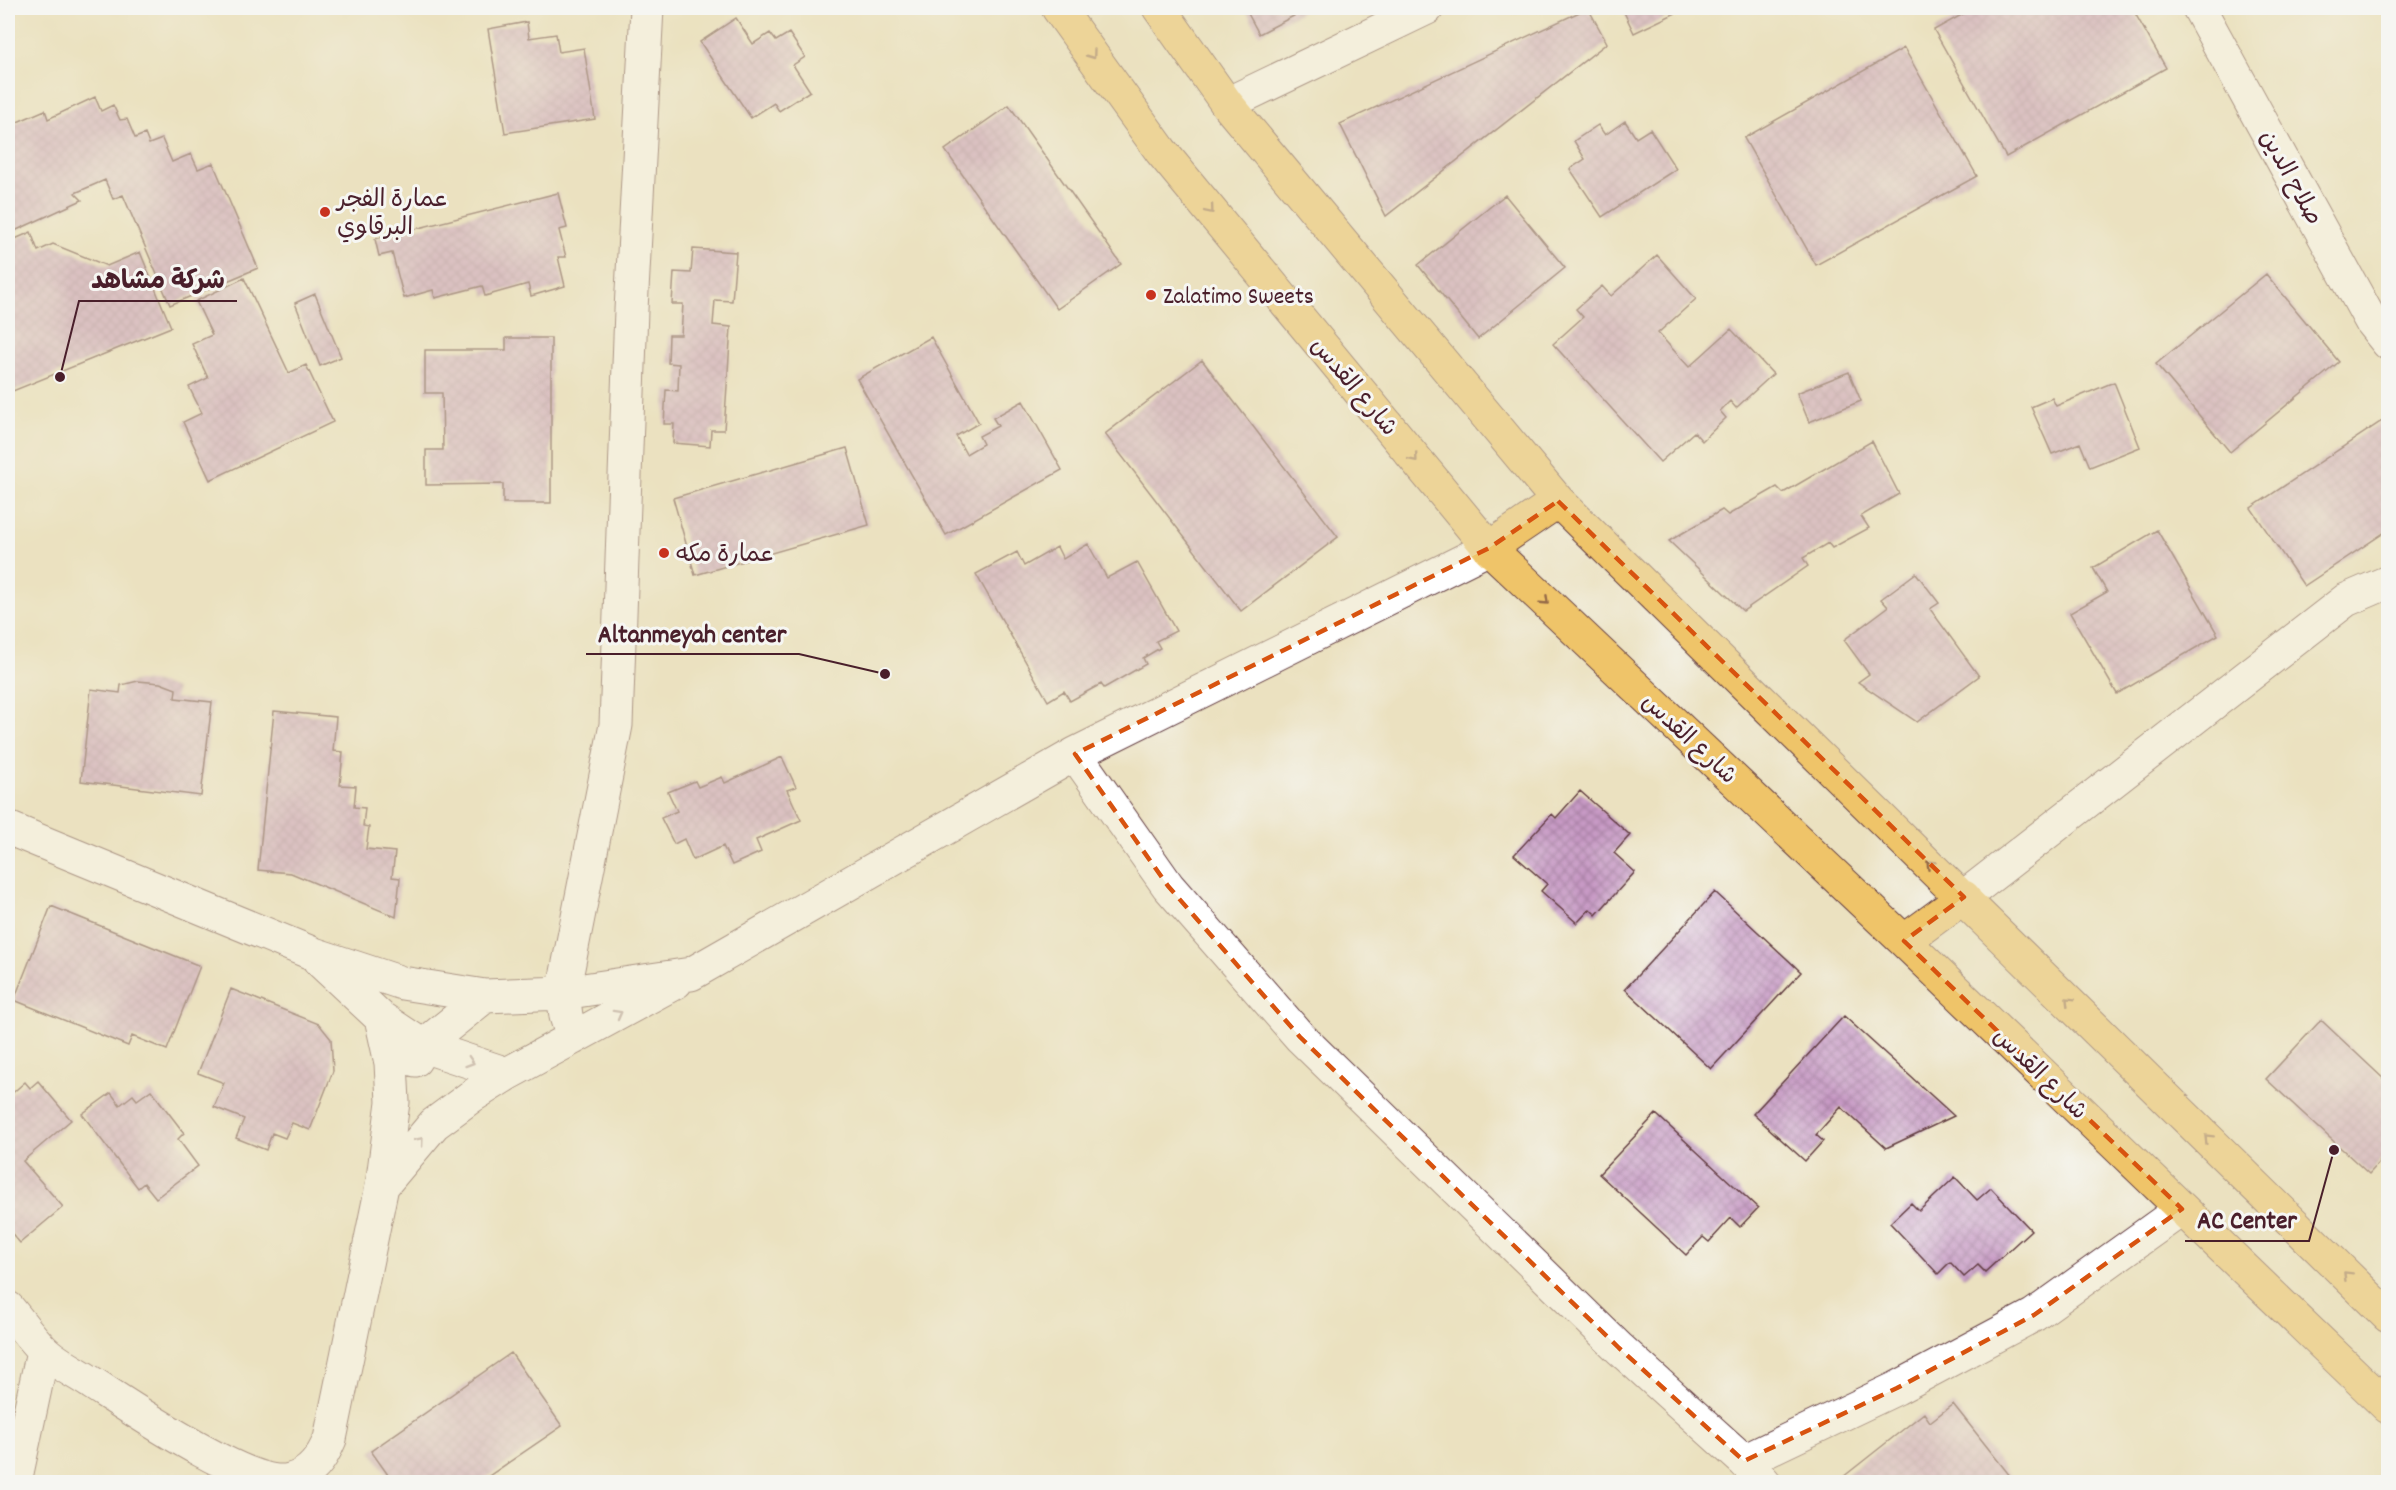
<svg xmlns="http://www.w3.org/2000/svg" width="2396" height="1490" viewBox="0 0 2396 1490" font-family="Dekko,'Playpen Sans Arabic',sans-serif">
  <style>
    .building { fill: url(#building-cross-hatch) }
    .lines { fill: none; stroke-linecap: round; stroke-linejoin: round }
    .minor-casing { stroke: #623c41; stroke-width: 35 }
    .major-casing { stroke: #623c41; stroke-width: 35 }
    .minor { stroke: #fff; stroke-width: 33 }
    .major { stroke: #efc469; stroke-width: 33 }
    .oneway { stroke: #946947 }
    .oneway2 { stroke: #ae9aa0 }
    .marked { fill: none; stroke: #d8530f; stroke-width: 4.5; stroke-dasharray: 12 8; stroke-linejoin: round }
    .poi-dot { fill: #c8321e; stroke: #f6f6f2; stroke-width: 2 }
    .labels { text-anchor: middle; stroke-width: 6; stroke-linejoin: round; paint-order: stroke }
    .street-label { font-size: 24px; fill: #4a1f2b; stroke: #f6f6f2 }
    .poi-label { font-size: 24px; fill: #4a1f2b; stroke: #f6f6f2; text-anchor: start }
    .leader { fill: none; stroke: #4a1f2b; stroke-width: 2 }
    .callout-dot { fill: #4a1f2b; stroke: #f6f6f2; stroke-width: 2 }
    .callout-label { font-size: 26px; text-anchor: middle; font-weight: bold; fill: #4a1f2b; stroke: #f6f6f2; stroke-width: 6; stroke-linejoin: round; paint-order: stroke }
  </style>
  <defs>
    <pattern id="building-cross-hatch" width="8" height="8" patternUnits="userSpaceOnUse" patternTransform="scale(1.5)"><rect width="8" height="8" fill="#c79ac5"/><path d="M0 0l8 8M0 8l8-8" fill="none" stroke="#a47da0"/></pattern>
  </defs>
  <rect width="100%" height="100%" fill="#f6f6f2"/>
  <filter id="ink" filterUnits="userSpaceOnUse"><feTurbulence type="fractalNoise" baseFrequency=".0167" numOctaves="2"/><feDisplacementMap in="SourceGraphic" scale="12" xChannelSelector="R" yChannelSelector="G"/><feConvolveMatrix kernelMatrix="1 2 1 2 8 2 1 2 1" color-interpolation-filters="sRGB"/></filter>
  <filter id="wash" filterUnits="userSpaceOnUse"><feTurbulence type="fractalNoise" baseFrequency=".008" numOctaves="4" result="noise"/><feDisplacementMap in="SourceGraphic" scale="24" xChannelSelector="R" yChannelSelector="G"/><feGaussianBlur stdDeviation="1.35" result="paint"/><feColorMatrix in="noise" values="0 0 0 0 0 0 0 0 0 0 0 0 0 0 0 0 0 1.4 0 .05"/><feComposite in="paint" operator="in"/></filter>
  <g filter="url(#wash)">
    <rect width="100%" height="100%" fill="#ebe1c0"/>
    <g id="blocks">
      <path class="building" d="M1245,8H1309L1259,34Z
        M1588,8L1607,43L1386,216L1340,124Z
        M1622,8H1686L1634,33Z
        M1974,8H2132L2166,68L2006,157L1934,30Z
        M736,18L753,44L770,33L776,41L789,33L805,57L793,65L810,91L779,111L774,103L751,118L700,42Z
        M527,22L529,38L556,34L559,52L584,48L595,119L505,133L488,29Z
        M1904,48L1977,176L1816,265L1744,138Z
        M95,97L101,111L113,105L120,120L127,119L135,138L145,134L149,144L162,139L172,162L191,154L198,169L213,163L258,268L170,305L123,195L113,199L105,180L75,193L82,200L8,234V126L45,110L48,119Z
        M1009,105L1121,264L1057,309L945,150Z
        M1625,121L1636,138L1650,129L1676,169L1602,217L1570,169L1585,159L1574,141L1598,125L1605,135Z
        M558,193L567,228L559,230L566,257H558L565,286L531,296L528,284L485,296L482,286L435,298L433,290L404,298L392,253L379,256L375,239Z
        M1505,195L1565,268L1478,339L1418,265Z
        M31,232L38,251L53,244L107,266L140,252L171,327L8,393V242Z
        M693,249L736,252L732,301L715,300L713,325L731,327L724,430H711L710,446L673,443L674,424H664L666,390L678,391L679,364L668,363L669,335H681L683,304H672L674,272L691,273Z
        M1657,255L1696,299L1658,333L1689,367L1731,329L1773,374L1736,408L1730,401L1720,411L1726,418L1702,441L1694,432L1660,462L1553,344L1583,317L1576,309L1602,286L1611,296Z
        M2266,274L2339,362L2230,452L2156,364Z
        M244,278L289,373L306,365L333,422L210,480L183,422L202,413L189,387L208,378L192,344L212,335L196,301Z
        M315,294L341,357L320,366L295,303Z
        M931,337L979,423L956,436L966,454L983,444L979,436L998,426L993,418L1023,401L1062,470L946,535L857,379Z
        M506,338H551V503H503V484L426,485V450H443L442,393H425V350H506Z
        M1202,360L1338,537L1241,611L1105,434Z
        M1849,372L1861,401L1809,422L1797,393Z
        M2114,382L2140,447L2090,467L2080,443L2052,454L2031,407L2052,398L2056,406Z
        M2388,417V530L2304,586L2251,508Z
        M1872,441L1899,494L1861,516L1869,528L1832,548L1828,543L1803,558L1808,566L1743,611L1669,541L1722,510L1728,515L1777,487L1783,493Z
        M847,448L869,525L695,575L673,498Z
        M2157,530L2218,635L2117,694L2070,613L2107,592L2093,568Z
        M1088,544L1107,578L1137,562L1176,631L1156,641L1160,648L1143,658L1146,664L1104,688L1101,684L1070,701L1064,691L1048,701L976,574L1017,552L1024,566L1057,547L1063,559Z
        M1916,573L1939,603L1930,609L1979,676L1917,722L1858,682L1869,674L1844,640L1888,607L1881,599Z
        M138,681L160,683L176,689L175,698L212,702L201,796L81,781L91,689L120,693L121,685Z
        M274,711L336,717L333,751L343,752L340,785L356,786L354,807L365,808L363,826L369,827L366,849L395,852L392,877L400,878L396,917L291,873L258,870Z
        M782,757L796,787L787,790L801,820L756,840L761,852L732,865L723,846L693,860L684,839L674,844L661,818L677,811L668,792L695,781L698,787L722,777L725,783Z
        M1580,791L1630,835L1614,853L1635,872L1596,915L1590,909L1577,923L1541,891L1547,884L1514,855L1552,814L1556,818Z
        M1715,892L1801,972L1711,1069L1625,989Z
        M51,906L200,966L167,1050L132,1036L128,1046L14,1000Z
        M231,989L319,1024L331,1039L333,1071L310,1130L292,1123L285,1138L272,1133L266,1150L236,1138L244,1119L214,1107L224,1083L198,1073Z
        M1844,1016L1954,1116L1886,1148L1841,1107L1816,1135L1823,1141L1805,1161L1753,1114Z
        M2321,1020L2388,1083V1153L2369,1174L2266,1079Z
        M38,1081L71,1120L23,1161L63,1207L20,1243L8,1229V1097L25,1082L30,1088Z
        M151,1090L184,1133L178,1139L198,1166L156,1198L144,1183L138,1188L82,1114L111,1093L120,1105L133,1095L137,1100Z
        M1656,1114L1758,1208L1740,1227L1731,1218L1709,1242L1703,1237L1686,1255L1599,1174Z
        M1955,1177L1977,1200L1991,1188L2031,1230L1985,1272L1978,1265L1964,1277L1950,1262L1938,1274L1890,1223L1911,1203L1919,1211Z
        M511,1353L562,1426L480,1482H393L371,1451Z
        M1953,1404L2011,1477L2004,1482H1847L1843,1477L1924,1413L1930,1422Z"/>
    </g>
  </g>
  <g filter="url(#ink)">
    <use href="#blocks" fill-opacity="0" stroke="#623c41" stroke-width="1.5"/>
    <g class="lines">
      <g class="minor-casing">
        <path id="minor" d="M2199,8L2372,323L2388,343
          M1227,104L1427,8
          M1075,754L1489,548
          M8,828L314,954L402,983L485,996L563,993L691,974L1075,754L1168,886L1300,1037L1619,1348L1744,1461L1764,1482
          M1964,897L2346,600L2388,582
          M319,960L381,1018L423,1046L507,1074
          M573,1038L566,1016L563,993L616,725L631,310L647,8
          M415,1060L423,1046L485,996
          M382,1186L434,1124L472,1096L507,1074L676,982
          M8,1308C19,1321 30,1337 43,1350C56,1363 76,1372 92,1383C128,1406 250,1490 290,1480C311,1475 322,1458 330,1439L382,1186L393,1102L391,1063L381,1018
          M1744,1461L1897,1388L2034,1315L2182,1209
          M15,1482L43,1351"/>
      </g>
      <g class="major-casing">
        <path id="major" d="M1058,8L1161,151L1489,548L1904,941L2388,1407
          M1159,8L1227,104L1558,501L2388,1316
          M1489,548L1558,501
          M1904,941L1964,897"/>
      </g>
      <use href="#minor" class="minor"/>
      <use href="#major" class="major"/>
    </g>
    <defs><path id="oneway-chevron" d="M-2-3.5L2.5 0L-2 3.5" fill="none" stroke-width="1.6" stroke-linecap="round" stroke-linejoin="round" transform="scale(1.5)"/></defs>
    <g class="oneway">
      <use href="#oneway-chevron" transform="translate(1092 55) rotate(54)"/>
      <use href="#oneway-chevron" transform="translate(1210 210) rotate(50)"/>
      <use href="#oneway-chevron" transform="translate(1414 458) rotate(50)"/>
      <use href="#oneway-chevron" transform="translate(1545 601) rotate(43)"/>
      <use href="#oneway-chevron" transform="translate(1930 864) rotate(-136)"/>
      <use href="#oneway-chevron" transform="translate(2069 1001) rotate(-135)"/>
      <use href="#oneway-chevron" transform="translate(2208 1138) rotate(-135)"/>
      <use href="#oneway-chevron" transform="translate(2347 1275) rotate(-135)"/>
    </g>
    <g class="oneway2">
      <use href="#oneway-chevron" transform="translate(618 1014) rotate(-29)"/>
      <use href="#oneway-chevron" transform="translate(470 1062) rotate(18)"/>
      <use href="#oneway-chevron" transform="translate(420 1141) rotate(-50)"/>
    </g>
  </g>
  <path d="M0 0H2396V1490H0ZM1558,501L1964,897L1904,941L2182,1209L2034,1315L1897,1388L1744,1461L1619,1348L1300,1037L1168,886L1075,754L1489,548Z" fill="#ebe1c0" fill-opacity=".55" fill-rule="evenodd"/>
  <path class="marked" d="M1558,501L1964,897L1904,941L2182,1209L2034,1315L1897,1388L1744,1461L1619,1348L1300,1037L1168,886L1075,754L1489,548Z"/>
  <g class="poi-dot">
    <circle cx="325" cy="212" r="6"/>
    <circle cx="1151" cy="295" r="6"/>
    <circle cx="664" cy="553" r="6"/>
  </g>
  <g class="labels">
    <g class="street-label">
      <text transform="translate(2292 177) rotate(61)" y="8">صلاح الدين</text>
      <text transform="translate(1355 386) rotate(50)" y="8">شارع القدس</text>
      <text transform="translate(1690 738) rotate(43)" y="8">شارع القدس</text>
      <text transform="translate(2041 1073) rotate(44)" y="8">شارع القدس</text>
    </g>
    <g class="poi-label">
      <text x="337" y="206">عمارة الفجر<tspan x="337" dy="28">البرقاوي</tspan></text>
      <text x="1163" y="303">Zalatimo Sweets</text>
      <text x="676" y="561">عمارة مكه</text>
    </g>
  </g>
  <path class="leader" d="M60 377L79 301H237M885 674L799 654H586M2334 1150L2309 1241H2185"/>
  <g class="callout-dot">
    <circle cx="60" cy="377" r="6"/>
    <circle cx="885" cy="674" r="6"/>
    <circle cx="2334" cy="1150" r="6"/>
  </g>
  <g class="callout-label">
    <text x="158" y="288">شركة مشاهد</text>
    <text x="692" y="642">Altanmeyah center</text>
    <text x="2247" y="1228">AC Center</text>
  </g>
  <rect width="2396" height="1490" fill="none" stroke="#f6f6f2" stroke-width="30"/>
</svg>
